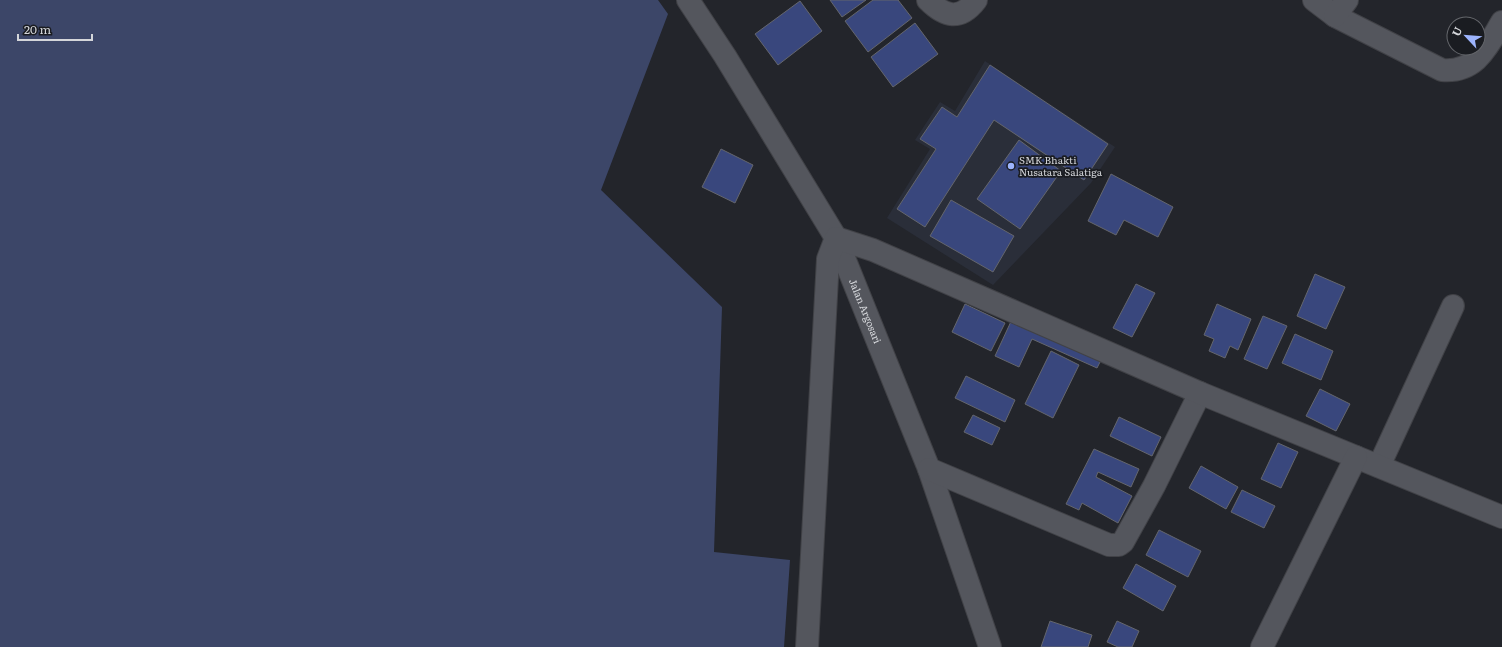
<svg xmlns="http://www.w3.org/2000/svg" width="1502" height="647" viewBox="0 0 1502 647" font-family="Literata,serif">
  <style>
    .built { fill: #2a2e39 }
    .green { fill: #3c4668 }
    .building { fill: #39477d; stroke: #64666d }
    .lines { fill: none; stroke-linecap: round; stroke-linejoin: round }
    .minor-casing { stroke: #414247; stroke-width: 24 }
    .minor { stroke: #54565d; stroke-width: 22 }
    .poi-dot { fill: #9db4fd; stroke: #1a1c21; stroke-width: 1.5 }
    .labels { text-anchor: middle; stroke-width: 3.5; stroke-linejoin: round; paint-order: stroke }
    .poi-label { font-size: 10px; fill: #d4d6da; stroke: #1a1c21; text-anchor: start }
    .street-label { font-size: 10px; fill: #d4d6da; stroke: #1a1c21 }
  </style>
  <rect width="100%" height="100%" fill="#23252b"/>
  <path class="built" d="M985,61L1115,147L1091,183L993,285L887,218L930,149L915,140L940,102L955,111Z"/>
  <path class="green" d="M0,0H658L668,14L601,190L722,307L714,552L790,560L784,647H0Z"/>
  <path class="building" d="M830,0H866L842,17Z
    M873,0H898L912,18L868,52L845,21Z
    M800,1L822,31L778,65L755,34Z
    M915,23L938,54L893,87L871,57Z
    M990,65L1108,144L1084,180L994,120L925,227L897,209L936,149L920,139L942,107L957,117Z
    M1019,140L1061,171L1020,229L977,199Z
    M721,149L753,165L735,203L702,187Z
    M1111,174L1173,207L1158,237L1124,220L1116,235L1088,221Z
    M951,200L1014,236L993,272L930,236Z
    M1315,274L1345,287L1326,329L1297,316Z
    M1136,284L1155,293L1132,337L1113,328Z
    M965,304L1005,323L991,351L952,332Z
    M1217,304L1251,319L1238,350L1230,346L1225,358L1209,351L1214,339L1204,335Z
    M1014,315L1103,356L1097,368L1032,339L1019,367L995,356Z
    M1263,316L1287,326L1267,369L1244,359Z
    M1295,334L1333,351L1321,380L1282,363Z
    M1051,351L1079,365L1053,418L1025,404Z
    M966,376L1015,400L1005,422L955,398Z
    M1320,389L1350,404L1336,431L1306,416Z
    M973,415L1000,428L992,445L964,432Z
    M1119,417L1161,437L1152,456L1110,436Z
    M1278,443L1298,452L1281,488L1261,479Z
    M1094,449L1139,469L1131,487L1098,472L1096,477L1132,496L1118,523L1082,503L1079,510L1066,504Z
    M1201,466L1238,487L1226,509L1189,488Z
    M1242,490L1275,506L1264,528L1231,512Z
    M1159,530L1201,551L1188,577L1146,555Z
    M1136,564L1176,586L1163,611L1123,588Z
    M1050,621L1092,635L1088,647H1041Z
    M1117,621L1139,631L1132,647H1118L1107,642Z"/>
  <g class="lines">
    <g class="minor-casing">
      <g id="minor">
        <path id="s1" d="M688,0L725,56L836,238L929,469L990,647"/>
        <path d="M928,0C945,17 960,21 976,0"/>
        <path d="M1314,0L1335,16L1442,70C1476,73 1487,47 1502,22"/>
        <path d="M1335,16L1347,0"/>
        <path d="M1379,466L1453,306"/>
        <path d="M929,469L1109,545H1119L1123,542L1154,486L1200,393"/>
        <path d="M807,647L828,259L836,238L873,250L1200,393L1502,517"/>
        <path d="M1262,647L1356,457"/>
      </g>
    </g>
    <use href="#minor" class="minor"/>
  </g>
  <circle class="poi-dot" cx="1011" cy="166" r="4"/>
  <g class="labels">
    <g class="poi-label">
      <text x="1019" y="164">SMK Bhakti<tspan x="1019" dy="12">Nusatara Salatiga</tspan></text>
    </g>
    <g class="street-label">
      <text dy="4" stroke="none"><textPath href="#s1" startOffset="359">Jalan Argosari</textPath></text>
    </g>
  </g>
  <g transform="translate(1466 36) rotate(296)"><circle r="19" fill="#1a1c21" stroke="#64666b"/>
  <path d="M0-3L7 15L0 10L-7 15Z" fill="#9db4fd"/>
  <text y="-6" font-size="11" font-weight="bold" text-anchor="middle" fill="#d4d6da">U</text>
  </g>
  <path d="M18 34v6h74v-6" fill="none" stroke="#d4d6da" stroke-width="2"/>
  <text x="24" y="34" font-size="12" fill="#d4d6da" stroke="#1a1c21" stroke-width="3" paint-order="stroke">20 m</text>
</svg>
